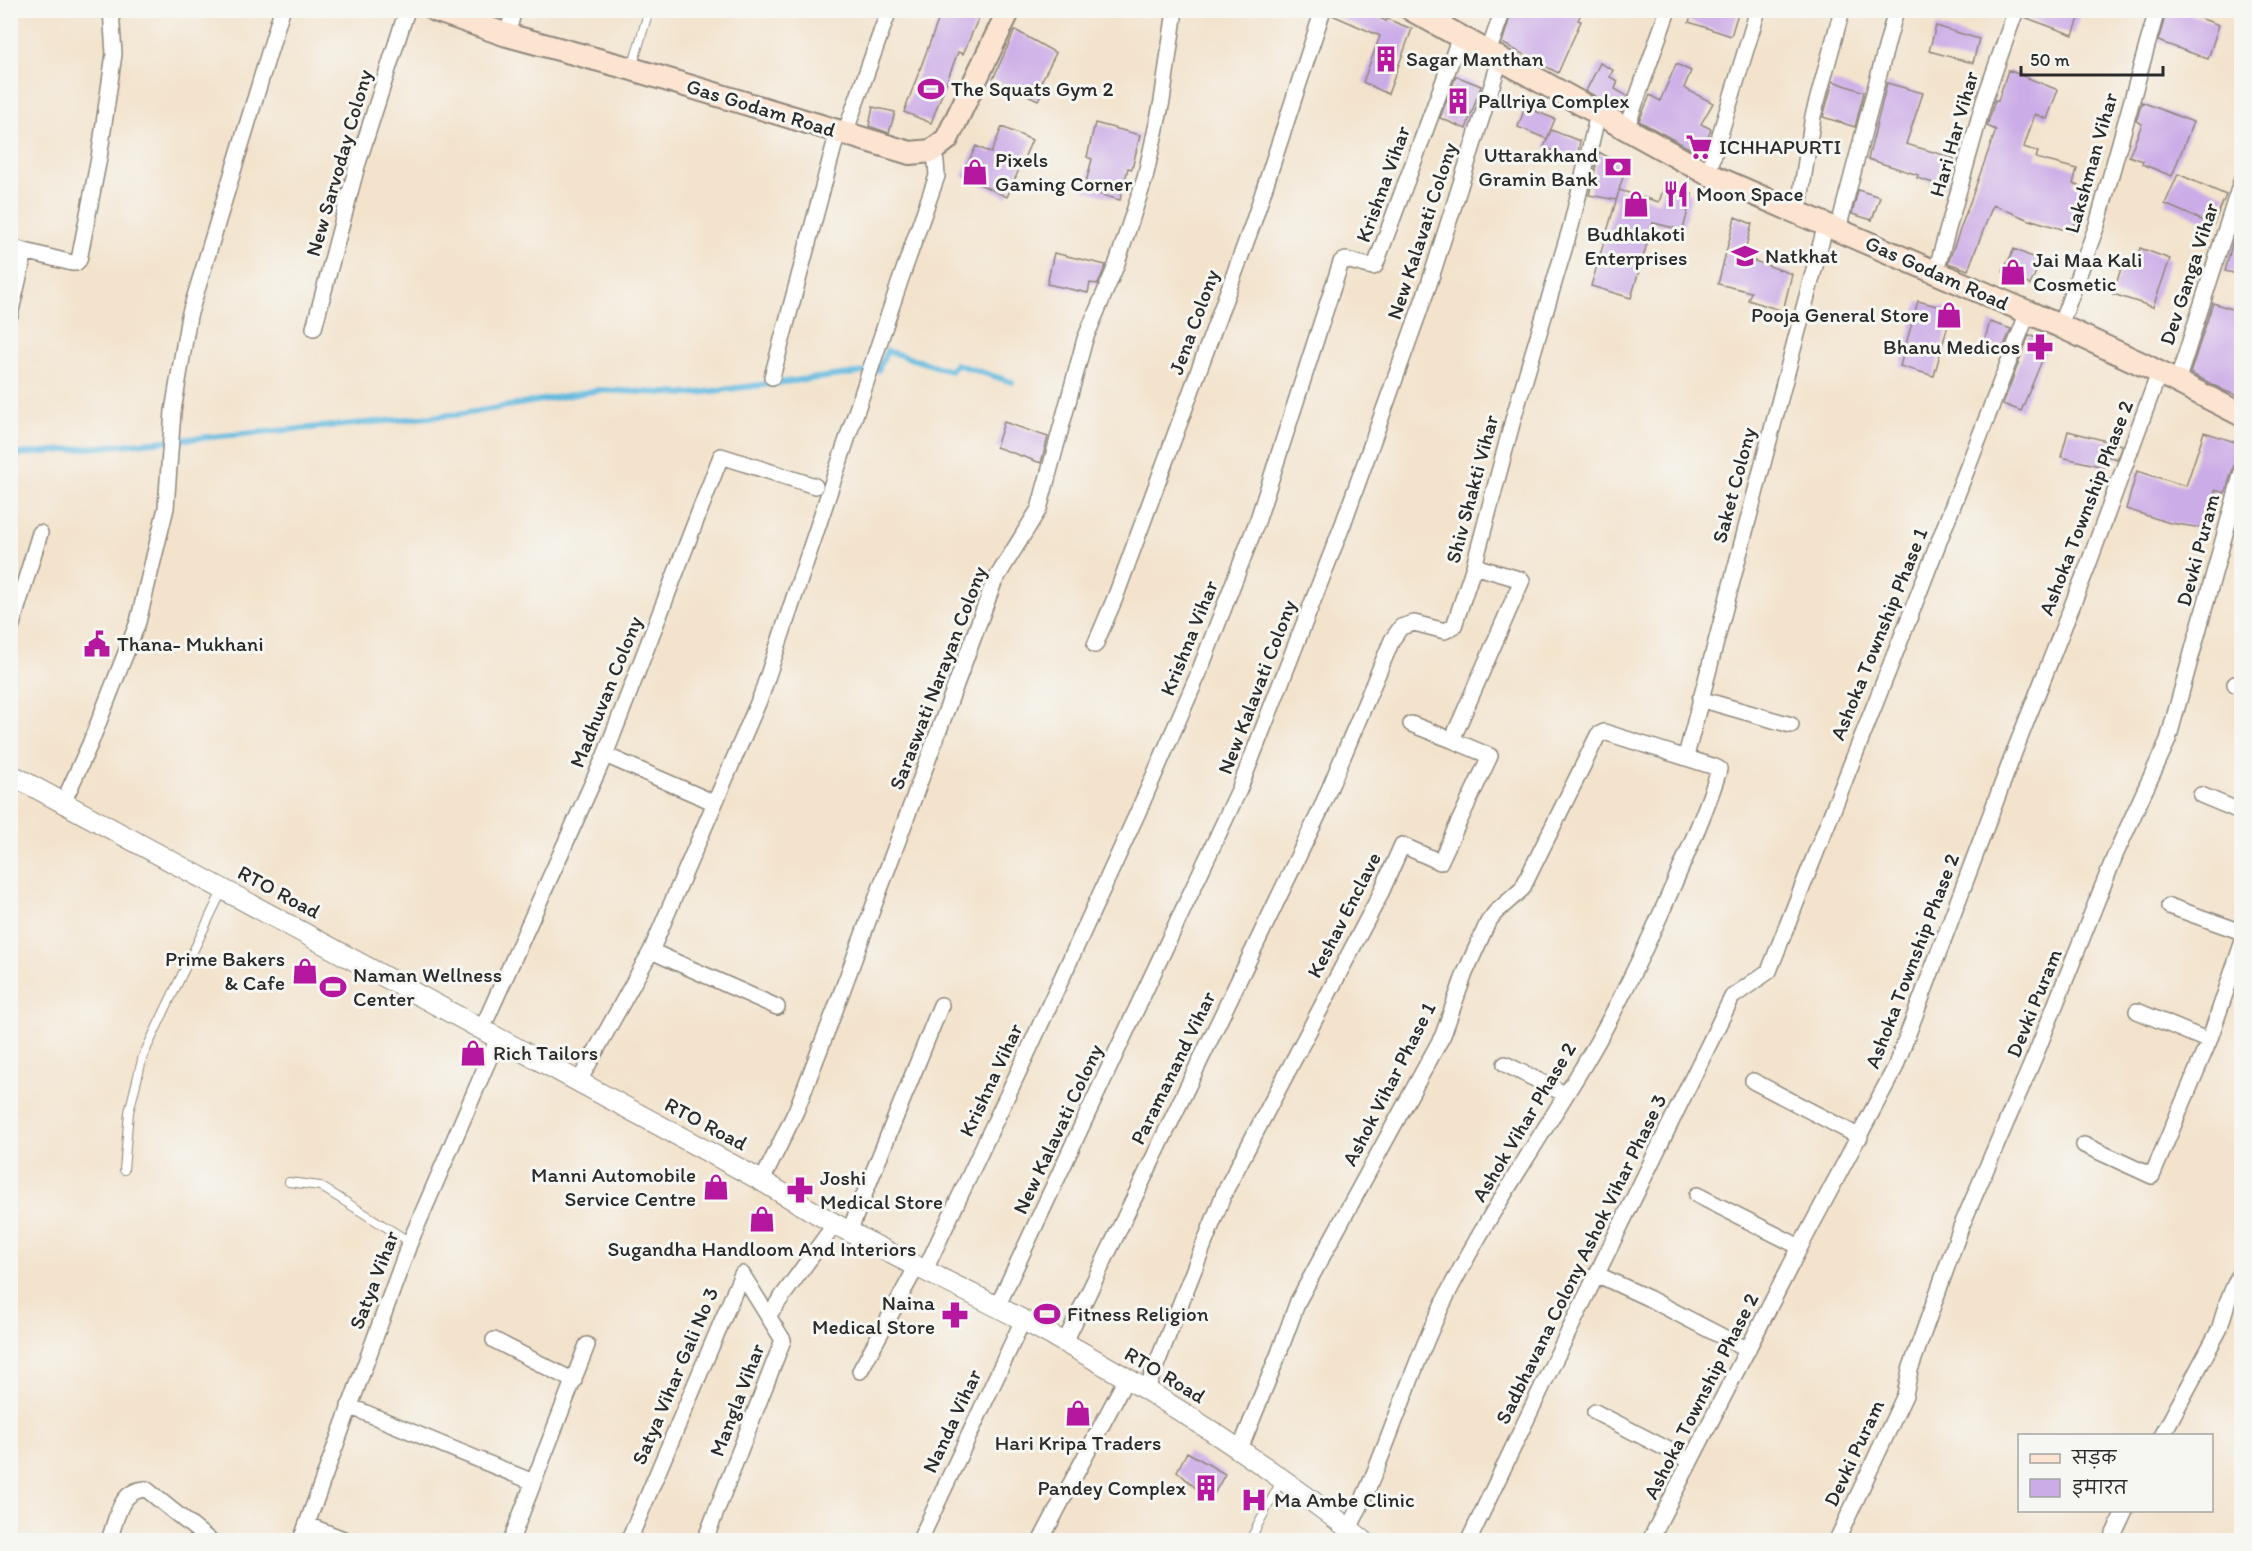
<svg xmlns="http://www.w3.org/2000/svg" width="2252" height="1551" viewBox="0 0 2252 1551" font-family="Itim,'Playpen Sans Deva',sans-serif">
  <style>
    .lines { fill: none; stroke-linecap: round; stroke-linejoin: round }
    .stream { stroke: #62b9df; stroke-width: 6 }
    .building { fill: #ccace7 }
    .service-casing { stroke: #8f877c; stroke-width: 10 }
    .minor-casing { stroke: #8f877c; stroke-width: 18 }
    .tertiary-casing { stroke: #8f877c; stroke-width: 22 }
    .secondary-casing { stroke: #8f877c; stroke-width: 26 }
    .service { stroke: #fff; stroke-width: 8 }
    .minor { stroke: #fff; stroke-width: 15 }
    .tertiary { stroke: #fff; stroke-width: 20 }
    .secondary { stroke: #fde4d1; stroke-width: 22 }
    .labels { text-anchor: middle; stroke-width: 6; stroke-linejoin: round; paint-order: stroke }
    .poi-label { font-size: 21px; fill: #2b2b2b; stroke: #f6f6f2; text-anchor: start }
    .street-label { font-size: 21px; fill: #2b2b2b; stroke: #f6f6f2 }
  </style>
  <rect width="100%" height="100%" fill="#f6f6f2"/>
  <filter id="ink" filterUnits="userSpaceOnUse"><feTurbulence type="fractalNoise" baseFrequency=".0167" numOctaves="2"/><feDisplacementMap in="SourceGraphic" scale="12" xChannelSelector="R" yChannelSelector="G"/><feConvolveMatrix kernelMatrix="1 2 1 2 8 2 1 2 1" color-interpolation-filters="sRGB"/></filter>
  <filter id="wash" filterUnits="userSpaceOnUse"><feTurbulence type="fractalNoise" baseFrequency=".008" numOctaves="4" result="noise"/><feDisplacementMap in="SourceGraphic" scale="24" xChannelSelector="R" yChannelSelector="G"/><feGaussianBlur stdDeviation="1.35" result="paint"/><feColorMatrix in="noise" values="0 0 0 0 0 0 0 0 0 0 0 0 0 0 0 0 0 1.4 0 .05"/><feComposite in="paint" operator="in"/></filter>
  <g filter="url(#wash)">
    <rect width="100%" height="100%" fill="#f3e3cc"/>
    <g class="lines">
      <path class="stream" d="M878,370L887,351L951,371L956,364L1012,382
        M10,455L463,414L599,390L689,394L865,372"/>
    </g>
    <g id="blocks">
      <path class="building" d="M942,10H982L963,54L958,52L931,123L904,112Z
        M1332,10H1361L1386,21L1387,19L1412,29L1388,94L1363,82L1380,36L1332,15Z
        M1512,10H1583L1578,20L1581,21L1558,73L1502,43Z
        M1693,10H1739L1731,36L1689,22Z
        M2025,10H2082L2073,35L2024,17Z
        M2167,10H2178L2219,25L2208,59L2158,41Z
        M1936,26L1979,39L1973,63L1929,51Z
        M1015,30L1056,53L1041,82L1046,84L1038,100L993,79Z
        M1600,63L1613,70L1610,77L1618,81L1615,89L1627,96L1622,111L1586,91Z
        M1676,64L1691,71L1684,88L1713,103L1701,124L1711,129L1702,155L1639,121L1650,95L1660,101Z
        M2008,70L2058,90L2047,119L2035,114L2024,147L2038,152L2036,158L2077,169L2073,184L2085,188L2072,232L2032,220V221L1993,205L1968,270L1948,263L1996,130L1987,126L1995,100L1998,101Z
        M1456,76L1481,86L1466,129L1440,118Z
        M1833,81L1864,92L1855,127L1823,117Z
        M1887,83L1923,93L1906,144L1954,158L1946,187L1917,178L1918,175L1868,159Z
        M2142,102L2193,122L2172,176L2142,164L2143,161L2129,156L2142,124L2136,121Z
        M873,107L895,112L889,133L869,126Z
        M1525,107L1555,119L1547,139L1518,127Z
        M1095,123L1140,135L1132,169L1128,168L1120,200L1084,190L1092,159L1087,157Z
        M1002,127L1032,140L1007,197L962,176L976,146L991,153Z
        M1551,130L1580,141L1577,160L1544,147Z
        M1599,152L1626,167L1619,190L1659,202L1665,184L1692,194L1683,230L1653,223L1631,298L1591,286L1619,191L1616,200L1589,195Z
        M2178,174L2226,195L2213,225L2165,204Z
        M1858,190L1880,197L1872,220L1852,214Z
        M1735,217L1752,224L1743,257L1792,274L1783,311L1748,300L1751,292L1718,284Z
        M2236,229H2241V275L2225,271Z
        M2140,248L2170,259L2153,307L2113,294L2124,259L2135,263Z
        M2014,249L2041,261L2030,285L2003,272Z
        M1054,253L1106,265L1098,284L1090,283L1088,293L1047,284Z
        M1918,301L1952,310L1934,376L1900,366Z
        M2213,303L2241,312V397L2225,391L2190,373Z
        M1990,322L2011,329L2003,348L1984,342Z
        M2029,335L2049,344L2021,411L2003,404Z
        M1004,422L1048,437L1041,463L996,447Z
        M2068,431L2122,445L2117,459L2107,456L2104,467L2061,457Z
        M2204,432L2241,444L2225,493L2215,490L2208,529L2170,523L2126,509L2137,471L2186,486Z
        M1187,1452L1225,1474L1210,1501L1177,1471Z"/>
    </g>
  </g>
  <g filter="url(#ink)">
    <use href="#blocks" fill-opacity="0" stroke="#8f877c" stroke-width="1.5"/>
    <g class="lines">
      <g class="service-casing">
        <path id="service" d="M632,68L649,10
          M124,1170L129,1112L143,1056L222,891
          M289,1182L320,1186L410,1242
          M1250,1540L1281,1481"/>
      </g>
      <g class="minor-casing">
        <path id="minor" d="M507,35L514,10
          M1488,53L1503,10
          M1626,129L1668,10
          M845,133L889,10
          M1708,174L1758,10
          M1798,213L1813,116L1842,10
          M1838,229L1896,10
          M10,247L25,251
          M1936,271L1984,101L2016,10
          M10,315L25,251L72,263H76L79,260L99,158L114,54L111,10
          M2060,326L2097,225L2157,10
          M314,328L357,166L407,10
          M772,377L838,131
          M2177,382L2242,179
          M10,631L40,533
          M1095,645L1115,598L1253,223L1323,10
          M2235,684L2242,686
          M1700,699L1791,725
          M1411,724L1452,740
          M605,755L715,803
          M1686,756L1826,224
          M2201,795L2242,812
          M63,803L90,744L138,622L166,508L173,411L189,316L282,10
          M2169,906L2242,932
          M651,951L777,1007
          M2137,1011L2209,1041
          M482,1029L605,755L721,456L815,486
          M1505,1064L1565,1094
          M1753,1081L1860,1137
          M578,1083L651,951L761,696L900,281L937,176L936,162L932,151
          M2084,1145L2152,1176L2209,1041L2242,944
          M762,1181L796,1111L835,1010L994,582L1039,509L1085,339L1116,266L1145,178L1162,101L1175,10
          M1697,1195L1800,1247
          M849,1232L941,1005
          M925,1270L1025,1058L1138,812L1198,675L1258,519L1341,262L1346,260L1373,267L1375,266L1460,37
          M1596,1274L1648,1298L1748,1350
          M997,1307L1239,790L1343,524L1429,284L1500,60
          M494,1340L574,1381
          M1064,1344L1320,811L1392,640L1401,627L1414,623L1445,631L1454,626L1474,566L1514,416L1571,226L1598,114
          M860,1371L917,1266
          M1146,1391L1225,1191L1379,897L1402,845L1440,862L1490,756L1452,740L1522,580L1474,566
          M349,1406L533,1482
          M1595,1412L1690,1461
          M2162,1436L2219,1330L2228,1300L2242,1268
          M1240,1449L1279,1353L1298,1301L1443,1035L1465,973L1488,922L1495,913L1522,889L1598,735L1604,732L1715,767L1719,769L1718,773C1706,812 1689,849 1673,886C1646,948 1618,1008 1584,1065C1539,1140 1489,1213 1449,1291C1410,1368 1388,1452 1349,1529
          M307,1525L346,1540
          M109,1540C117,1519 119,1490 146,1489L209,1540
          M301,1540L410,1242L498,1038
          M511,1540L587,1345
          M629,1540L742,1274L768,1316
          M705,1540L783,1340L768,1316L835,1224
          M920,1540L1023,1320
          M1041,1540L1126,1379
          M1469,1540L1551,1368L1732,997L1769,971L1908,621L2028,312
          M1650,1540L1800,1247L1895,1068L2015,750L2087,568L2159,373
          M1837,1540L1905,1395L1910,1370L1961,1227L2035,1056L2116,853L2168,740L2242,472
          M2111,1540L2125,1510"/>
      </g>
      <g class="tertiary-casing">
        <path id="tertiary" d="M10,774L762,1181C790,1198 818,1215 848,1231C905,1262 964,1289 1021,1319C1142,1383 1257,1456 1363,1540"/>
      </g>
      <g class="secondary-casing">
        <path id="secondary" d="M435,10L507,35L632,69L910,153L932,151L947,139L1009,10
          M1412,10L1708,174L2060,326L2144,365L2242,415"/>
      </g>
      <use href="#service" class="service"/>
      <use href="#minor" class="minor"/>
      <use href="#tertiary" class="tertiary"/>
      <use href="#secondary" class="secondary"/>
    </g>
  </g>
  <defs>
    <g id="building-bare" transform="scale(2.07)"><path d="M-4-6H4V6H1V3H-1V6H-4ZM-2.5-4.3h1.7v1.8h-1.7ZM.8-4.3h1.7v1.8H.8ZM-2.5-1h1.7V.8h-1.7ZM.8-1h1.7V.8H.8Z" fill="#b5179e" stroke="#f6f6f2" stroke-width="2.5" paint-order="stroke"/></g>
    <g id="stadium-bare" transform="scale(2.07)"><path d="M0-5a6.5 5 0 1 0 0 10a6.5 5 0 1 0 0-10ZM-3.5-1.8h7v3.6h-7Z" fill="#b5179e" stroke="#f6f6f2" stroke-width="2.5" paint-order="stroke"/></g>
    <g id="supermarket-bare" transform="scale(2.07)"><path d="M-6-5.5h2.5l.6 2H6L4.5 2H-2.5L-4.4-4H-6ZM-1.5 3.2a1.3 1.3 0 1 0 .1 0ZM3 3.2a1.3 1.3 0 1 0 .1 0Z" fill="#b5179e" stroke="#f6f6f2" stroke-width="2.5" paint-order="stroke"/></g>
    <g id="bank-bare" transform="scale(2.07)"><path d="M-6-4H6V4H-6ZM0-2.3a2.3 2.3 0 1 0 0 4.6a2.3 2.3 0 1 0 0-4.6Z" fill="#b5179e" stroke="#f6f6f2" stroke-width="2.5" paint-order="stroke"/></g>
    <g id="shop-bare" transform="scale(2.07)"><path d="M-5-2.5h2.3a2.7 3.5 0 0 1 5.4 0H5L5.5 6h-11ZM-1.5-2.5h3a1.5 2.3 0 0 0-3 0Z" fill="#b5179e" stroke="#f6f6f2" stroke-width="2.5" paint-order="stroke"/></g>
    <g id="restaurant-bare" transform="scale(2.07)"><path d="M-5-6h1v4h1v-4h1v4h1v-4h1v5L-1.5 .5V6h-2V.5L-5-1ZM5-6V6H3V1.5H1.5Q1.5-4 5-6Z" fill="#b5179e" stroke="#f6f6f2" stroke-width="2.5" paint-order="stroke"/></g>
    <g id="school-bare" transform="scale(2.07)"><path d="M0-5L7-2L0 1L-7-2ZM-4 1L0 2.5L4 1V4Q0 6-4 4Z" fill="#b5179e" stroke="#f6f6f2" stroke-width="2.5" paint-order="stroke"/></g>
    <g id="pharmacy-bare" transform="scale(2.07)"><path d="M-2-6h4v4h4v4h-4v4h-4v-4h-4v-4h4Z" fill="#b5179e" stroke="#f6f6f2" stroke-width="2.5" paint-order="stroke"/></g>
    <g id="civic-bare" transform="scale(2.07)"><path d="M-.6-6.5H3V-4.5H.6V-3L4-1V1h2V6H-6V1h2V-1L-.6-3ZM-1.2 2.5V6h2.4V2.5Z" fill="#b5179e" stroke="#f6f6f2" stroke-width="2.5" paint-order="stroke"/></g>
    <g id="hospital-bare" transform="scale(2.07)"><path d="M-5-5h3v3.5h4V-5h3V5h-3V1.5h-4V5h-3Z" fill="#b5179e" stroke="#f6f6f2" stroke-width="2.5" paint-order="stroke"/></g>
  </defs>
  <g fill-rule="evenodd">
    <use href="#building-bare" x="1386" y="59"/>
    <use href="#stadium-bare" x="931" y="89"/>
    <use href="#building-bare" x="1458" y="101"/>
    <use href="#supermarket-bare" x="1699" y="147"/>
    <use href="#bank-bare" x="1618" y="167"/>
    <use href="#shop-bare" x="975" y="172"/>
    <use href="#restaurant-bare" x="1676" y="194"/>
    <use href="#shop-bare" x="1636" y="204"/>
    <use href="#school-bare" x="1745" y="256"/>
    <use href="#shop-bare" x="2013" y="272"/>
    <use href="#shop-bare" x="1949" y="315"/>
    <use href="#pharmacy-bare" x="2040" y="347"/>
    <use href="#civic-bare" x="97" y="644"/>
    <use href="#shop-bare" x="305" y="971"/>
    <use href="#stadium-bare" x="333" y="987"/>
    <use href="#shop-bare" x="473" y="1053"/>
    <use href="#shop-bare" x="716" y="1187"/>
    <use href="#pharmacy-bare" x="800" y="1190"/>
    <use href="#shop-bare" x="762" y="1219"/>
    <use href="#stadium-bare" x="1047" y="1314"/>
    <use href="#pharmacy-bare" x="955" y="1315"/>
    <use href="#shop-bare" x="1078" y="1413"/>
    <use href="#building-bare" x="1206" y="1488"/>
    <use href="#hospital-bare" x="1254" y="1500"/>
  </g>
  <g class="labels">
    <g class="poi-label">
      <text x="1406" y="66">Sagar Manthan</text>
      <text x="951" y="96">The Squats Gym 2</text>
      <text x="1478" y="108">Pallriya Complex</text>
      <text x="1719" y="154">ICHHAPURTI</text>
      <text x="1598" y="162" text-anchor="end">Uttarakhand<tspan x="1598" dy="24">Gramin Bank</tspan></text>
      <text x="995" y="167">Pixels<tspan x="995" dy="24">Gaming Corner</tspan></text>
      <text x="1696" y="201">Moon Space</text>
      <text x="1636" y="241" text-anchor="middle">Budhlakoti<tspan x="1636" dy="24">Enterprises</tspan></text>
      <text x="1765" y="263">Natkhat</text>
      <text x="2033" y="267">Jai Maa Kali<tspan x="2033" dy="24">Cosmetic</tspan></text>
      <text x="1929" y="322" text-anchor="end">Pooja General Store</text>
      <text x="2020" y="354" text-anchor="end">Bhanu Medicos</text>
      <text x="117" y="651">Thana- Mukhani</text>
      <text x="285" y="966" text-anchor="end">Prime Bakers<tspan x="285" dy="24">&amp; Cafe</tspan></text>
      <text x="353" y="982">Naman Wellness<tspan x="353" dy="24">Center</tspan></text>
      <text x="493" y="1060">Rich Tailors</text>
      <text x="696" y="1182" text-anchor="end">Manni Automobile<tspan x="696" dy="24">Service Centre</tspan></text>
      <text x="820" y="1185">Joshi<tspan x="820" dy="24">Medical Store</tspan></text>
      <text x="762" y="1256" text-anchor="middle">Sugandha Handloom And Interiors</text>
      <text x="935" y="1310" text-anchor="end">Naina<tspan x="935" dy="24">Medical Store</tspan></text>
      <text x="1067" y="1321">Fitness Religion</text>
      <text x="1078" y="1450" text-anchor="middle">Hari Kripa Traders</text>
      <text x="1186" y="1495" text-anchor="end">Pandey Complex</text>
      <text x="1274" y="1507">Ma Ambe Clinic</text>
    </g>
    <g class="street-label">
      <text transform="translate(761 108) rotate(17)" y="7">Gas Godam Road</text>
      <text transform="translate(1954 134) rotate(-74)" y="7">Hari Har Vihar</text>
      <text transform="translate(339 163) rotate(-74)" y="7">New Sarvoday Colony</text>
      <text transform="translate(2091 163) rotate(-74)" y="7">Lakshman Vihar</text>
      <text transform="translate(1383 184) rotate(-70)" y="7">Krishna Vihar</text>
      <text transform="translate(1422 231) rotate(-72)" y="7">New Kalavati Colony</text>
      <text transform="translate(1937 273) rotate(24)" y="7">Gas Godam Road</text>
      <text transform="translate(2189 274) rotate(-72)" y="7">Dev Ganga Vihar</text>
      <text transform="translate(1194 322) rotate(-70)" y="7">Jena Colony</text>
      <text transform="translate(1734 485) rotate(-75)" y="7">Saket Colony</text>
      <text transform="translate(1472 489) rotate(-75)" y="7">Shiv Shakti Vihar</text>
      <text transform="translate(2086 508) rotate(-69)" y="7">Ashoka Township Phase 2</text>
      <text transform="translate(2198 550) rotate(-75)" y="7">Devki Puram</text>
      <text transform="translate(1879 634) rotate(-68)" y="7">Ashoka Township Phase 1</text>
      <text transform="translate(1189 638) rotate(-68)" y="7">Krishna Vihar</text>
      <text transform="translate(938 678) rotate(-69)" y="7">Saraswati Narayan Colony</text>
      <text transform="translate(1257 687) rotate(-69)" y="7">New Kalavati Colony</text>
      <text transform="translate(606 692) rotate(-68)" y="7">Madhuvan Colony</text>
      <text transform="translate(279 892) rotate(28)" y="7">RTO Road</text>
      <text transform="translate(1344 915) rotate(-63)" y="7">Keshav Enclave</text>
      <text transform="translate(1912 961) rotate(-69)" y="7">Ashoka Township Phase 2</text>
      <text transform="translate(2034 1003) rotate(-68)" y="7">Devki Puram</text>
      <text transform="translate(1173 1068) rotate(-64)" y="7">Paramanand Vihar</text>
      <text transform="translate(991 1080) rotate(-65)" y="7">Krishna Vihar</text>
      <text transform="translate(1389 1084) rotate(-63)" y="7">Ashok Vihar Phase 1</text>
      <text transform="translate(1524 1122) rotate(-59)" y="7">Ashok Vihar Phase 2</text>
      <text transform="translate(706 1124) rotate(28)" y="7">RTO Road</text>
      <text transform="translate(1058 1129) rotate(-65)" y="7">New Kalavati Colony</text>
      <text transform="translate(1581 1259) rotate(-64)" y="7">Sadbhavana Colony Ashok Vihar Phase 3</text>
      <text transform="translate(374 1280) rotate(-69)" y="7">Satya Vihar</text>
      <text transform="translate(1165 1375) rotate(31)" y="7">RTO Road</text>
      <text transform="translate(675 1376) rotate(-67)" y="7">Satya Vihar Gali No 3</text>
      <text transform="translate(1701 1396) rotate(-63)" y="7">Ashoka Township Phase 2</text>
      <text transform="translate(737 1400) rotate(-69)" y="7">Mangla Vihar</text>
      <text transform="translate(952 1421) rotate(-65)" y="7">Nanda Vihar</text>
      <text transform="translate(1854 1453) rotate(-65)" y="7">Devki Puram</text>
    </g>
  </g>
  <rect width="2252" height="1551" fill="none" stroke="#f6f6f2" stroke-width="36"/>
  <rect x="2018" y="1434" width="195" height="78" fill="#f6f6f2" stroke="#a5a5a2" stroke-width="1.5"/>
  <rect x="2030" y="1454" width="30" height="9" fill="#fde4d1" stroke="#a5a5a2" stroke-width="1.5"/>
  <text x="2072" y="1464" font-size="18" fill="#2b2b2b">सड़क</text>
  <rect x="2030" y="1479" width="30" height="18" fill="#ccace7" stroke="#a5a5a2" stroke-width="1.5"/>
  <text x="2072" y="1494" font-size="18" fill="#2b2b2b">इमारत</text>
  <path d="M2021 66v9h142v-9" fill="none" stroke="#2b2b2b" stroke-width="3"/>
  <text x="2030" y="66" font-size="18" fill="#2b2b2b" stroke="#f6f6f2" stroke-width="4.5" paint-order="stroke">50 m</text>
</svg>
